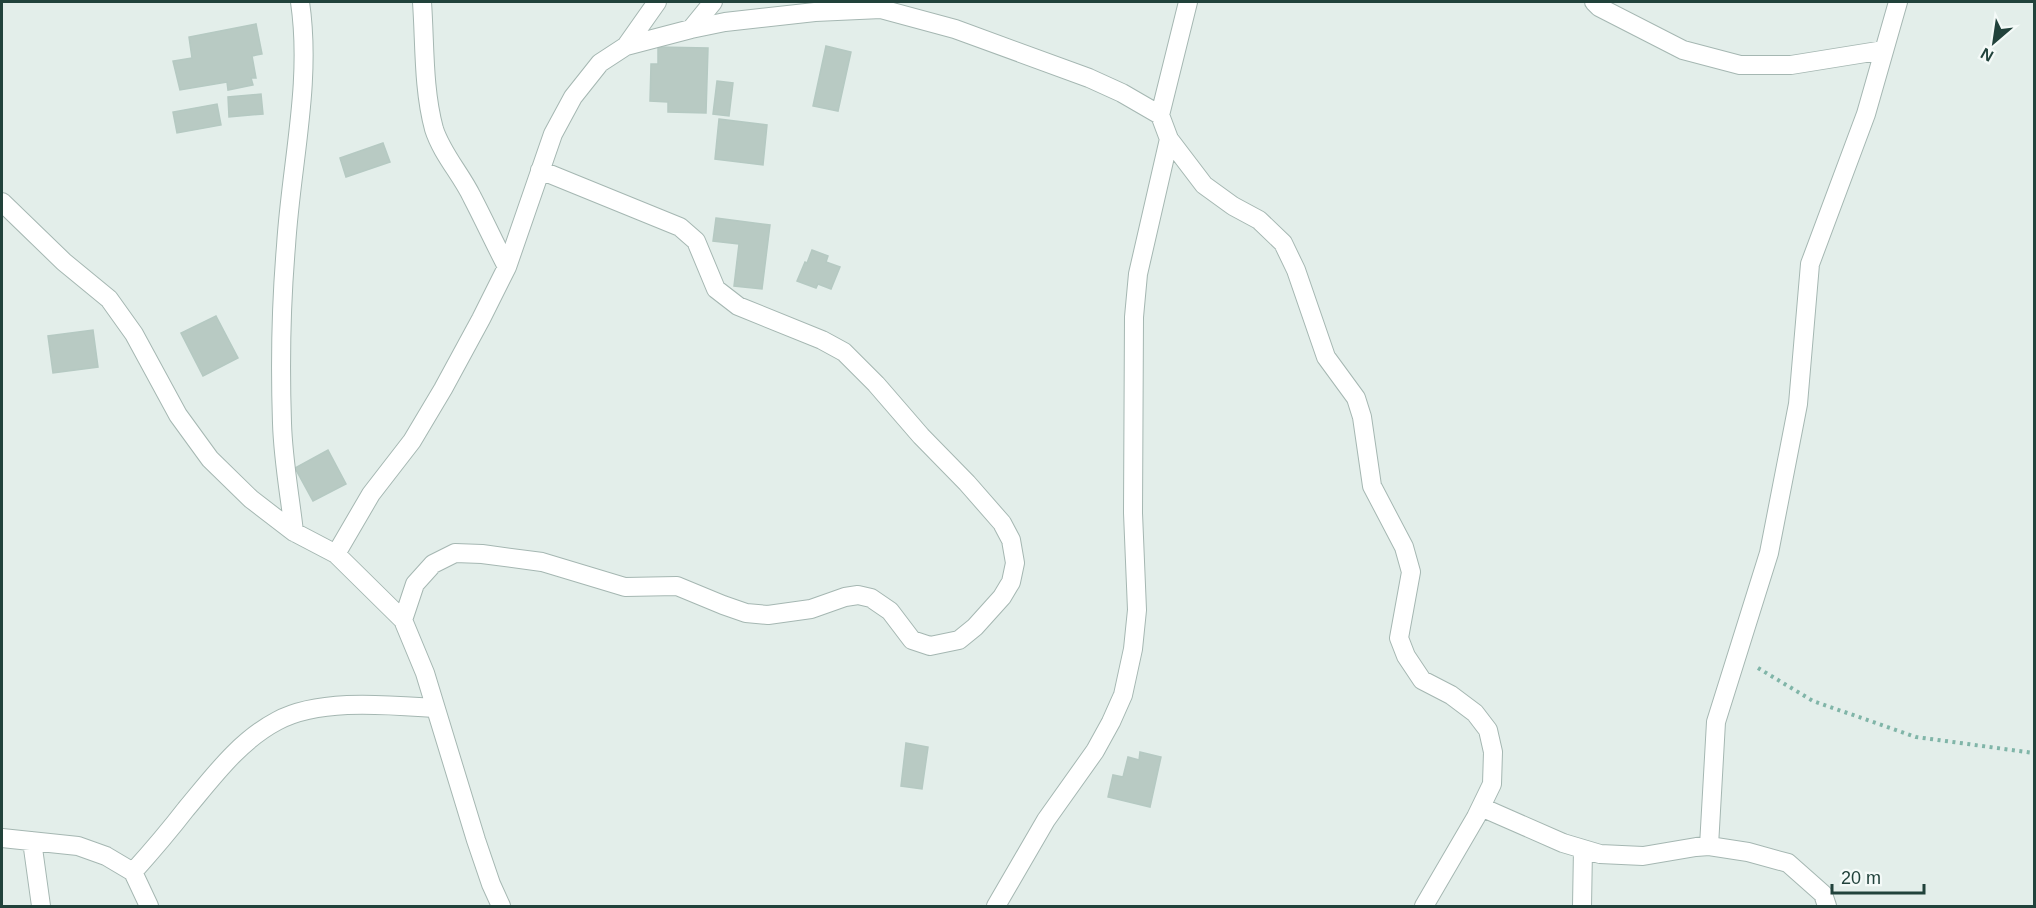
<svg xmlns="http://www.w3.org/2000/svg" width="2036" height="908" viewBox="0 0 2036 908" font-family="Helvetica,sans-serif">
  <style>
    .building { fill: #b8cac3; stroke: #b5c9c2; stroke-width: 1.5 }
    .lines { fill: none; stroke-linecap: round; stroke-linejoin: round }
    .minor-casing { stroke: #a5b7b2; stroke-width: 20 }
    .path { stroke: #80b5a8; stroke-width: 4; stroke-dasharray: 3 4.5; stroke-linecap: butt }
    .minor { stroke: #fff; stroke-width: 18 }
  </style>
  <rect width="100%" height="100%" fill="#e3eeea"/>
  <path class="building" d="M256,24L262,54L252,56L256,78H251L253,85L228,90L227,82L180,90L173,61L192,58L189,37Z
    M826,46L851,52L838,111L813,106Z
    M658,47L708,48L706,113L668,112V102L650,101L651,64H658Z
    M717,81L733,83L729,116L713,114Z
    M261,94L263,114L229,117L228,97Z
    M217,104L221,125L177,133L173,112Z
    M719,119L767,125L763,165L715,159Z
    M383,143L390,162L346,177L340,158Z
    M716,218L770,225L762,289L734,286L739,244L713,241Z
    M812,250L828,256L826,262L840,267L831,289L818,284L816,288L797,281L805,262L807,263Z
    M216,316L238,358L203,376L181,333Z
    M93,330L98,367L53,373L48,336Z
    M328,450L346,484L313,501L295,468Z
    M906,743L928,747L922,789L901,786Z
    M1140,752L1161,757L1150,807L1108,797L1113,775L1123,777L1128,757L1139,760Z"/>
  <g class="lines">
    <g class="minor-casing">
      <path id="minor" d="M422,2C425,44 423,88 434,129C442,154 461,174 472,197C484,220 495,244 507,267
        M1594,2L1599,7L1683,50L1740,65H1791L1884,50
        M691,29L713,2
        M626,46L657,2
        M1160,115L1188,2
        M2,202L64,262L109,299L134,334L178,415L210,459L251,499L294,532L336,554L403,620L425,673L476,840L491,884L501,906
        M294,532C290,496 283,460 282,423C280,364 281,305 286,246C291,164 312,83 300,2
        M336,554L371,494L412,441L443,389L481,319L507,267L553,134L573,97L600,63L626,46L691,29L725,22L815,12L881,9L955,29L1089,78L1122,93L1160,115L1169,139L1204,185L1233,206L1259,220L1283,243L1296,270L1326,357L1356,398L1362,417L1372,486L1404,547L1411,572L1399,638L1406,656L1422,680L1451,695L1475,713L1488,730L1493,752L1492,784L1476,817L1424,906
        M403,620L415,584L433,564L455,553L482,554L542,562L625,587L677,586L723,605L746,613L768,615L811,609L845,597L858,595L871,598L890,611L912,640L930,646L959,640L975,627L1002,597L1011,582L1015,563L1011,540L1002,523L967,483L921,436L876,384L844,352L822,340L738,306L716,289L696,241L680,227L540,170
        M1481,807L1563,843L1600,854L1643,856L1696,847L1709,846L1748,852L1788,863L1823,894L1827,906
        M2,838L78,846L106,856L133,872L149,906
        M32,841L41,906
        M1709,846L1716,722L1769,553L1798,404L1810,264L1866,114L1898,2
        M133,872C151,852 169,831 186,809C213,777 239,741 277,721C319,698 388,705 435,708
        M996,906L1046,820L1095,751L1111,722L1123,695L1133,649L1137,610L1133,513L1134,317L1138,274L1169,139
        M1582,906L1583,849"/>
    </g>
    <path class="path" d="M1758,668L1813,701L1916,737L2034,753"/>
    <use href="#minor" class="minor"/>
  </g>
  <rect width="2036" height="908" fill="none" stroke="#21423b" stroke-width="6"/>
  <g transform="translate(1994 42) rotate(209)" stroke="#f4faf8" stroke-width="4.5" paint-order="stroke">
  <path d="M0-4.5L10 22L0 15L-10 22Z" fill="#21423b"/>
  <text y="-9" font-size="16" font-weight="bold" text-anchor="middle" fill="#21423b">N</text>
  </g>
  <path d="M1832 884v9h92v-9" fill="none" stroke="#21423b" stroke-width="3"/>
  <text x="1841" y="884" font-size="18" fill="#21423b" stroke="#f4faf8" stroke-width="4.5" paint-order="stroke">20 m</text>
</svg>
